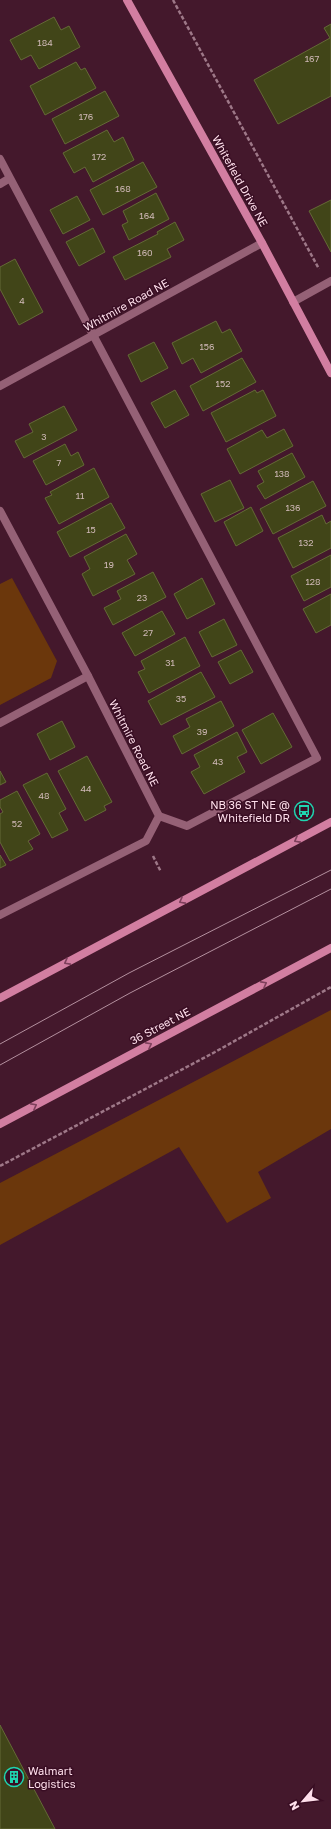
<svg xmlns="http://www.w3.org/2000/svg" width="331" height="1829" viewBox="0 0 331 1829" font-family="'Golos Text',sans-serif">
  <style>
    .green { fill: #6b370c }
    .building { fill: #414518; stroke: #646a36 }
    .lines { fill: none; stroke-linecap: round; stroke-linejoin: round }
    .path { stroke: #9e7888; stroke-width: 2.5; stroke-dasharray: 4 2; stroke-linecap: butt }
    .lane { stroke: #956176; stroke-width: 8 }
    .street { stroke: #956176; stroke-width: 8 }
    .secondary { stroke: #d27ea1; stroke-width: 8 }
    .tram { stroke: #b4909f; stroke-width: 1 }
    .oneway { stroke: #7e405c }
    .labels { text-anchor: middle; stroke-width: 3; stroke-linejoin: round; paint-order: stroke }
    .number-label { font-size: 9px; fill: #cfb8b6 }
    .street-label { font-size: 11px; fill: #fedfeb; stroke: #390d23 }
    .poi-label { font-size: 11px; fill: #fedfeb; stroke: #390d23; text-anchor: end }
  </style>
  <rect width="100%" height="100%" fill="#44182c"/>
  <path class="green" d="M12,578L57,661L51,678L0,705V584Z
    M331,1010V1129L258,1172L271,1198L227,1223L179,1147L0,1245V1183Z"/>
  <path class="building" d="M54,17L61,30L69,26L80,47L39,69L31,55L21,60L10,40Z
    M331,24V96L278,124L254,80L330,38L324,28Z
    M76,62L81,70L85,68L96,88L45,115L30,86Z
    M105,91L119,116L65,144L52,119Z
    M107,130L114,142L123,137L134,160L93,182L85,167L74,173L63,153Z
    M143,162L157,187L103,215L90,190Z
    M156,193L169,219L129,240L122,225L128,222L123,211Z
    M77,196L90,220L63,234L50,210Z
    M331,200V252L309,211Z
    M175,222L184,240L167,249L171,257L125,280L113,257L158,234L157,232Z
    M93,228L105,252L79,266L66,242Z
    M15,259L43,312L19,325L0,289V267Z
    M216,321L222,333L230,329L242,351L201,373L193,358L182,364L172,343Z
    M154,342L168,368L141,382L128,355Z
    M242,358L256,382L203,411L190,386Z
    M175,390L189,415L165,428L151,403Z
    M255,390L257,393L263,390L276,416L226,442L211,413Z
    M64,406L77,430L24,458L15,441L33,432L29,424Z
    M284,429L293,446L240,474L227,449L262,430L267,438Z
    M65,444L71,456L78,452L84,465L46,485L33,461Z
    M292,453L305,477L265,499L257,486L264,482L258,471Z
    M94,468L109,497L59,524L45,498L52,495L50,492Z
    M230,480L244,508L215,522L201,494Z
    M313,481L326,506L273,534L260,509Z
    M111,503L125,528L70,557L57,532Z
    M251,507L263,531L236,546L224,522Z
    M322,515L326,524L331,521V548L293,568L278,538Z
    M126,534L137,554L127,560L135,574L93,596L82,574L90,569L84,557Z
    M331,555V587L304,601L291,576Z
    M153,572L166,597L113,625L104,608L121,599L117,591Z
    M202,578L215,604L187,619L174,594Z
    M331,594V625L316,633L303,609Z
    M162,611L175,634L135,656L122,633Z
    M224,619L237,645L212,657L199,632Z
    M185,637L200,666L149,693L138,672L145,669L141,661Z
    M241,650L253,672L230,684L218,662Z
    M201,672L215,697L161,725L148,701Z
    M221,701L234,726L182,754L173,736L190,727L186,719Z
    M273,713L292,747L261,764L242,730Z
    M62,721L75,747L50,760L37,734Z
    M237,732L247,752L237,757L245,772L204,794L191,772L200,767L194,755Z
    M87,756L112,802L104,806L106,810L85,821L58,771Z
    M0,771L6,782L0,785Z
    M47,773L66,809L59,813L68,830L52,838L23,785Z
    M17,791L40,834L28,841L33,849L10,861L0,842V814L3,812L0,807V800Z
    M0,855L6,865L0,868Z
    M0,1725L55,1829H0Z"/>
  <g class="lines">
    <path class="path" d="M173,0L319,269
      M153,856L161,872
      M0,1166L215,1052L331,987"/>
    <path class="lane" d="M0,159L317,758L187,826L159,816
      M0,184L10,178
      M293,302L331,281
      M0,723L88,676"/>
    <path class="street" d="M0,386L262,243
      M0,511L88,676L159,816L146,841L0,915"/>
    <path class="secondary" d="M127,0L262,243L331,373
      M0,998L331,822
      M0,1124L331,948"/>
    <path class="tram" d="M0,1044L129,973L331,870
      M0,1065L130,993L331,889"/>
  </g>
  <defs><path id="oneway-chevron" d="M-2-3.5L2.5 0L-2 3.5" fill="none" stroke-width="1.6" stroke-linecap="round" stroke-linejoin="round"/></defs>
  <g class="oneway">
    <use href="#oneway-chevron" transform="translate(297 840) rotate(152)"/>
    <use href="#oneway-chevron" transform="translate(182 901) rotate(152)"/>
    <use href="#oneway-chevron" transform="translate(67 962) rotate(152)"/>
    <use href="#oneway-chevron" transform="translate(264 984) rotate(-28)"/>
    <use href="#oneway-chevron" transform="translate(149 1045) rotate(-28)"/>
    <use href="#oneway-chevron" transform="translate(34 1106) rotate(-28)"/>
  </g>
  <defs>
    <g id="bus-ring" transform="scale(1)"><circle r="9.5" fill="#390d23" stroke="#1fd5b0" stroke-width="1.5"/><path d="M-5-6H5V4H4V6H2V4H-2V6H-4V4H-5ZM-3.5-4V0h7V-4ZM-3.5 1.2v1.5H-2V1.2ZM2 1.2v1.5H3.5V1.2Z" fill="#1fd5b0"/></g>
    <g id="building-ring" transform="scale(1)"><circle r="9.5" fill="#390d23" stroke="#1fd5b0" stroke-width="1.5"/><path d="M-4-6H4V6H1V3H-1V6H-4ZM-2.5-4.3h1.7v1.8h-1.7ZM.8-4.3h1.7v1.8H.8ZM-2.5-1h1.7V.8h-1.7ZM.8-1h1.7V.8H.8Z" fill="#1fd5b0"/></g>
  </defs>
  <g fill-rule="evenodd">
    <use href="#bus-ring" x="304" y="811"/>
    <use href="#building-ring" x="14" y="1777"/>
  </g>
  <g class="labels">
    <g class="number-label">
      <text x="45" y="46">184</text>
      <text x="312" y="62">167</text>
      <text x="86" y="120">176</text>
      <text x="99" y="160">172</text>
      <text x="123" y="192">168</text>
      <text x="147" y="219">164</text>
      <text x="145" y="256">160</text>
      <text x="22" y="304">4</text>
      <text x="207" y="350">156</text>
      <text x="223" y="387">152</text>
      <text x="44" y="440">3</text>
      <text x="59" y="466">7</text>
      <text x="282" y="477">138</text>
      <text x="80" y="499">11</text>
      <text x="293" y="511">136</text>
      <text x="91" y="533">15</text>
      <text x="306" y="546">132</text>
      <text x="109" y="568">19</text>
      <text x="313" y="585">128</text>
      <text x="142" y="601">23</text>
      <text x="148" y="636">27</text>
      <text x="170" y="666">31</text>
      <text x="181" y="702">35</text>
      <text x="202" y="735">39</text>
      <text x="218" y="765">43</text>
      <text x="86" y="792">44</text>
      <text x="44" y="799">48</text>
      <text x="17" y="827">52</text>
    </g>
    <g class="street-label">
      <text transform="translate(240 181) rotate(61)" y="4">Whitefield Drive NE</text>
      <text transform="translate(126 305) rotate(-29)" y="4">Whitmire Road NE</text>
      <text transform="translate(134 743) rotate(63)" y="4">Whitmire Road NE</text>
      <text transform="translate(160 1026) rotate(-28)" y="4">36 Street NE</text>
    </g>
    <g class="poi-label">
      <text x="290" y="809">NB 36 ST NE @<tspan x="290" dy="13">Whitefield DR</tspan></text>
      <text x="28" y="1775" text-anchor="start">Walmart<tspan x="28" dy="13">Logistics</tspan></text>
    </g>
  </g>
  <g transform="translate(303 1801) rotate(242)" stroke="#390d23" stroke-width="3" paint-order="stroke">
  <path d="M0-3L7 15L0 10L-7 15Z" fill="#fedfeb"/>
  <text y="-6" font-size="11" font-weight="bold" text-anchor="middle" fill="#fedfeb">N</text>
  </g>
</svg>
